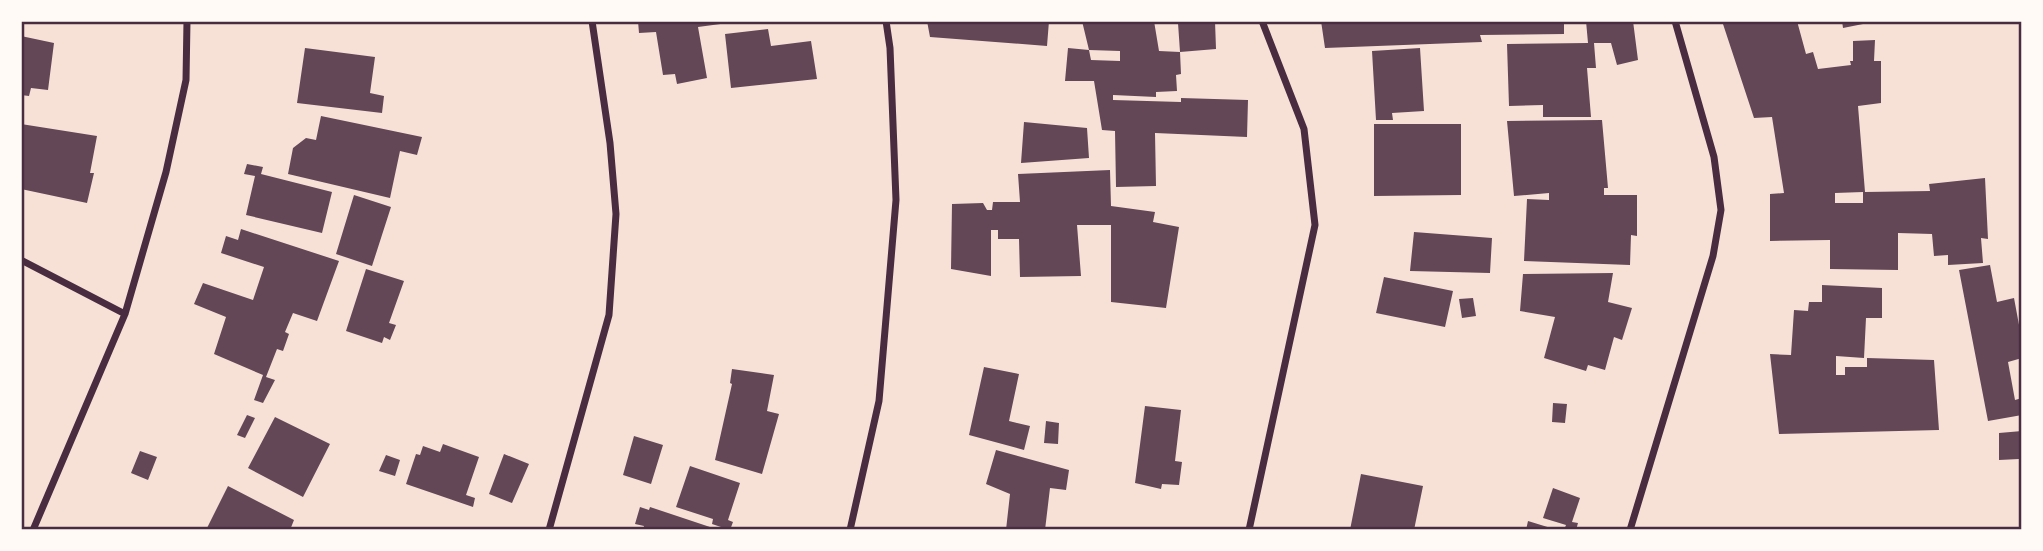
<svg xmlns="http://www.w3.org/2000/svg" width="2043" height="551" viewBox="0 0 2043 551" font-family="Quicksand,sans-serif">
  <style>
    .building { fill: #644757; fill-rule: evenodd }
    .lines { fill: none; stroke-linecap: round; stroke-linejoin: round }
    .minor { stroke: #4a2c40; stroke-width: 7 }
    .neatline { fill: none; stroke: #4a2c40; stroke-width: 2.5 }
  </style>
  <rect width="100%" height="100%" fill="#f7e1d7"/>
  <path class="building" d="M638,21H728V23L698,27L707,78L677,84L675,74L663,75L656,32L639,33Z
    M927,21H1049L1047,46L930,37Z
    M1082,21H1154L1159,51L1180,52L1178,23L1215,21L1216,49L1180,52L1181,74L1176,75L1177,91L1156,92V97L1113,95V100L1181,102V98L1248,100L1247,137L1155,133L1156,186L1116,187L1115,131L1102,130L1094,81H1065L1068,48L1089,50L1091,60L1120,61V51L1089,50Z
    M1321,21H1564V34L1480,35L1482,42L1325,48Z
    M1586,21H1633L1638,60L1617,65L1611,43H1594L1596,68H1587L1591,117H1543V105L1509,106L1507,44L1588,43Z
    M1722,21H1797L1806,54L1813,52L1818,69L1851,65L1850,61H1853V41L1875,40L1874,61H1881V103L1858,106L1865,192L1930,191L1929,184L1985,178L1988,239L1981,238L1983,263L1948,265V255L1934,256L1932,234L1898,233V270L1830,269V240L1770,241V194L1784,193L1772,117L1754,118ZM1863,192V203H1835V193Z
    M1842,21H1873V22L1843,28Z
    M768,29L771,46L811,41L817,79L731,88L725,34Z
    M21,36L54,43L48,90L31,88L29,96L21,95Z
    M305,48L375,57L370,93L384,96L382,113L297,103Z
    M1420,48L1424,111L1392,113L1393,120H1376L1372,51Z
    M321,116L422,137L417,155L400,151L390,198L288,174L293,148L306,138L316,140Z
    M1602,120L1608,188H1604V195H1637V236L1631,235L1630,265L1524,261L1527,199L1549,200V193L1514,196L1507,121Z
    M1024,122L1087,128L1089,158L1021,163Z
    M21,124L97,136L90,173H94L87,203L21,189Z
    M1374,124H1461V195L1374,196Z
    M247,164L263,167L261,174L332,192L322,233L246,215L255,176L244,174Z
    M1110,170L1111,206L1155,212L1153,222L1179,227L1166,308L1111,302V225H1077L1081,276L1020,277L1019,239H998V230H991V276L951,269L952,204L983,203L987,210H992L993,202H1020L1018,174Z
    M354,195L391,207L372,266L336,254Z
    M241,229L339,261L317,321L293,313L285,332L289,334L283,351L277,349L266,377L275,380L263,403L254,400L263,375L214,354L226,317L194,304L203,283L253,300L264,267L221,253L226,236L238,240Z
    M1414,232L1492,238L1490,273L1410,271Z
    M1990,265L1997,302L2014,298L2022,341V358L2008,362L2015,400L2022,398V415L1988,421L1959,270Z
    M366,269L404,281L389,323L396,325L390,340L384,337L382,343L346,331Z
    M1613,273L1608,302L1632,308L1622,340L1614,337L1605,370L1588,365L1586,371L1544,358L1555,317L1520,311L1523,274Z
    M1384,277L1453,291L1445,327L1376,313Z
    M1822,285L1882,288V318H1866L1864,358L1836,356V375H1845V367H1867V358L1934,360L1939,430L1779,434L1770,354L1791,355L1794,310L1808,311L1809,302H1822Z
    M1473,298L1476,316L1462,318L1459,299Z
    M984,367L1019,374L1009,421L1030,426L1024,450L969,435Z
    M732,369L774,375L767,411L779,414L762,474L715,460L732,384L730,383Z
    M1553,403L1567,404L1565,423L1552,422Z
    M1145,406L1181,410L1175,461L1182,462L1179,485L1162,484L1161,489L1135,483Z
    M247,415L255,418L245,438L237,435Z
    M275,417L330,444L303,497L248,468Z
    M1046,421L1059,423L1058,444L1044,443Z
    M2022,431V484H2019V459L1999,460V433Z
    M634,436L663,445L651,484L623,475Z
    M443,444L479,457L466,495L475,498L473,507L406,484L416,454L420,455L423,446L440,452Z
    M996,450L1069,470L1066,490L1050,488L1045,530H1006L1010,494L986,484Z
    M140,451L157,457L148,480L131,473Z
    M504,454L529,464L512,503L489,494Z
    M386,455L400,460L395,476L379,471Z
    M690,466L740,483L728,520L733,522L730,530L712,524L713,519L676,507Z
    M1361,474L1423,486L1414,530H1350Z
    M228,486L294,520L290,530H206Z
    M1553,488L1580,498L1572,522L1578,523L1576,530H1564L1566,525L1543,518Z
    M640,507L649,510L650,507L719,530H643L644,526L635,524Z
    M1528,521L1554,529V530H1526Z"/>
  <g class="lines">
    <path class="minor" d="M21,260L125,314
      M33,530L125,314L166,172L186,80L187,21
      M549,530L609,315L616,214L610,143L592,21
      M850,530L879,401L896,200L890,48L886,21
      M1249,530L1315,225L1304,129L1262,21
      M1630,530L1713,256L1721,210L1714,157L1675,21"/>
  </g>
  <rect width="2043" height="551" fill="none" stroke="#fffaf5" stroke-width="46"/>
  <rect x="23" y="23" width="1997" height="505" class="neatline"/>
</svg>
